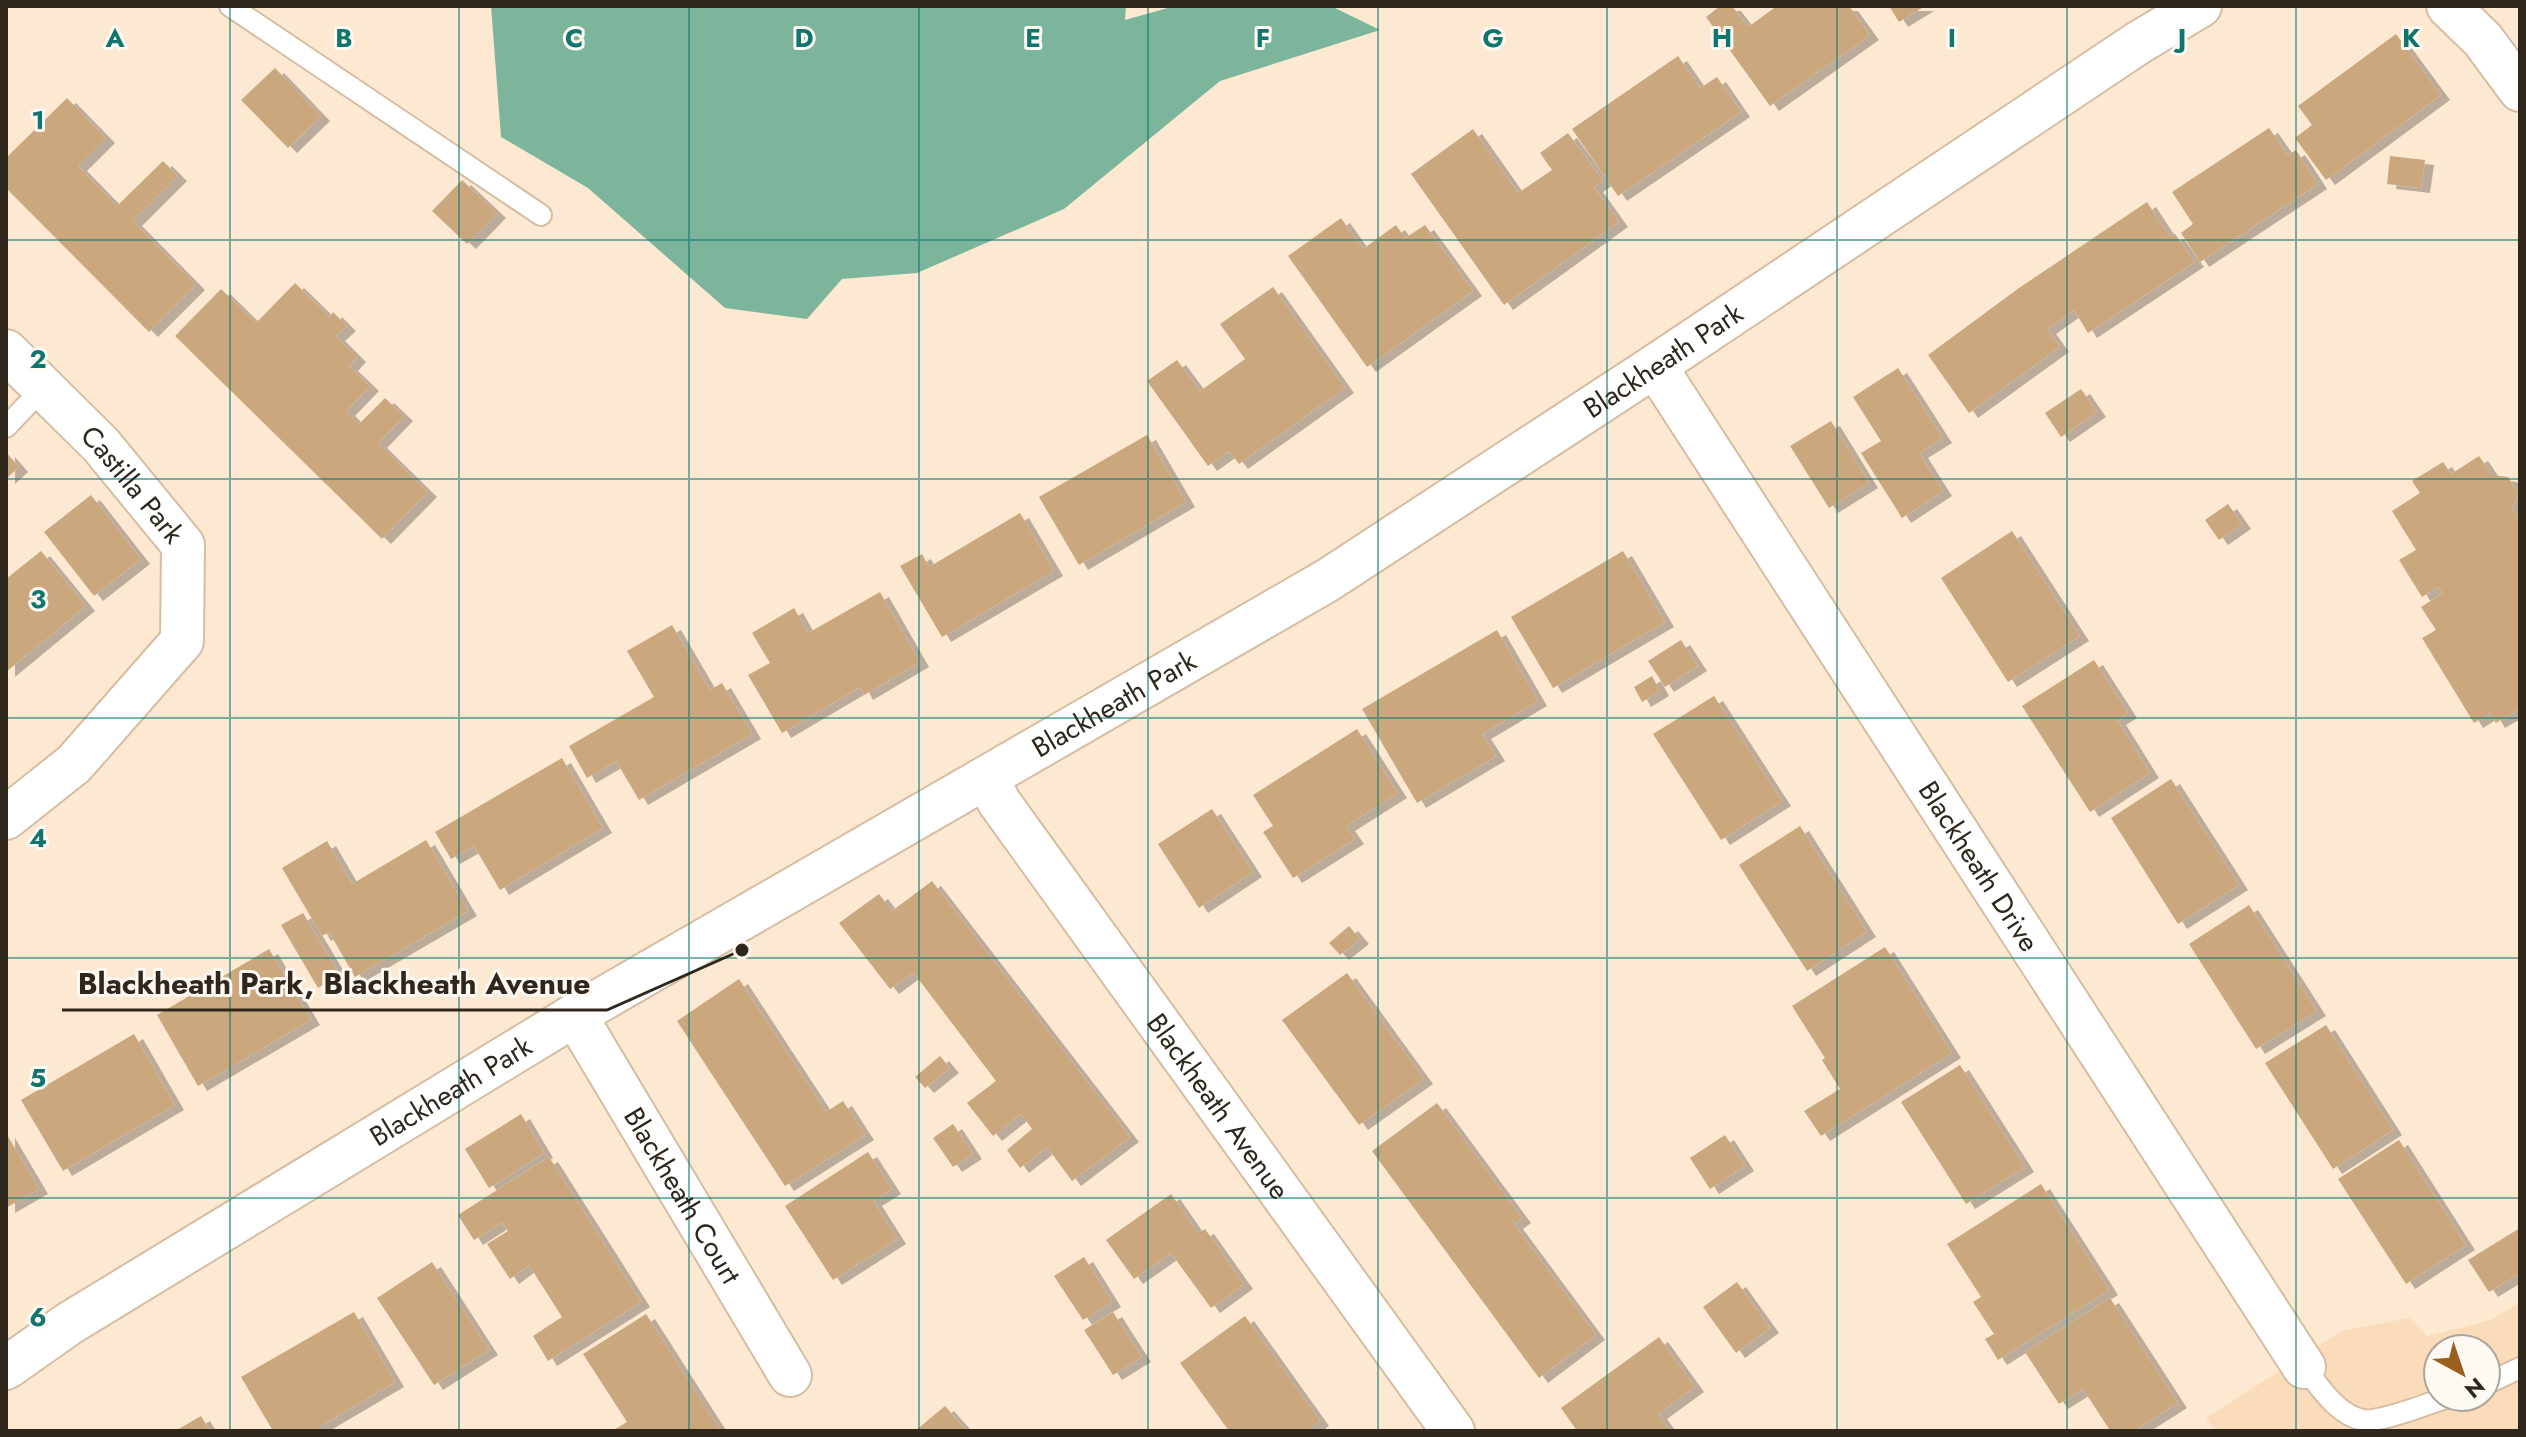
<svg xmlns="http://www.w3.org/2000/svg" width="2526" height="1437" viewBox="0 0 2526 1437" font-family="Jost,sans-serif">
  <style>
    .built { fill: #fadcba; fill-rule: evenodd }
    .forest { fill: #7cb59b }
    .building { fill: #cba77d; filter: url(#shadow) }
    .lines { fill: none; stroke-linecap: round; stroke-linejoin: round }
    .lane-casing { stroke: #d5bda2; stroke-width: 24 }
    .street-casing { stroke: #d5bda2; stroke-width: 46 }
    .lane { stroke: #fff; stroke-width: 20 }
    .street { stroke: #fff; stroke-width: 42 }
    .grid { fill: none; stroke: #0f766e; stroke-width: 2; stroke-opacity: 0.55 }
    .labels { text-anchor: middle; stroke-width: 6; stroke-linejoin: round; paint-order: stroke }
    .street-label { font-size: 28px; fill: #30271c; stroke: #fef9f3 }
    .grid-label { font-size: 26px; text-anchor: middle; font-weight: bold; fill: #0f766e; stroke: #fef9f3; stroke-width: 6; stroke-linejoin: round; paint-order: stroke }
    .leader { fill: none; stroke: #30271c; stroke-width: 3 }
    .callout-dot { fill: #30271c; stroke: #fef9f3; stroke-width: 3 }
    .callout-label { font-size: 30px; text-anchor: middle; font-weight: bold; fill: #30271c; stroke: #fef9f3; stroke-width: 6; stroke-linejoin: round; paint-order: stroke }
  </style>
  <defs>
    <filter id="shadow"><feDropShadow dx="9" dy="5" stdDeviation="0" flood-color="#0004"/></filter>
  </defs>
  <rect width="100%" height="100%" fill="#fde9d2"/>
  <path class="built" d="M2520,1302V1431H2215L2206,1418L2342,1331L2409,1318L2427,1336L2491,1320ZM2438,1349H2486V1397H2438Z"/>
  <path class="forest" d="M491,6H1126L1125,20L1175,6H1331L1380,30L1220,81L1064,209L917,273L842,279L807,319L725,308L588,188L501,137Z"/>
  <path class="building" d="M1720,6H1732L1748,27L1777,6H1849L1870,35L1770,106L1706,17Z
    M1889,6H1925L1899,22Z
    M2396,34L2441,95L2326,180L2295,138L2312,125L2298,106Z
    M1678,56L1700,88L1717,77L1741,112L1618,196L1572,129Z
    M275,68L321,116L288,148L241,100Z
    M67,98L106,138L78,166L117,206L163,161L178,176L133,221L196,285L149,332L6,188V158Z
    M2269,128L2288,155L2296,150L2318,184L2200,262L2181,233L2193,224L2172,192Z
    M1473,129L1518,193L1552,170L1540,153L1568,133L1603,181L1594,187L1619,222L1504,305L1411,174Z
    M2390,156L2425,160L2421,188L2387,184Z
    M462,180L497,213L467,244L432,211Z
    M2147,202L2170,237L2175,234L2195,262L2088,333L2074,310L2047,329L2060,347L1969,413L1928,355L2019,288Z
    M1341,218L1363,249L1396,225L1405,238L1425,225L1473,291L1367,367L1288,256Z
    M295,283L330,317L333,312L347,326L336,336L357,357L349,366L370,386L346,411L359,424L385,398L404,416L378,443L428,492L382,539L175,336L221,289L256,323Z
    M1273,287L1345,388L1239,464L1229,451L1208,466L1147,381L1177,360L1200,391L1245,359L1220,324Z
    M1898,368L1943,438L1919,453L1943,491L1902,518L1861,453L1881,441L1853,397Z
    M2081,389L2097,412L2061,437L2045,413Z
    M1831,421L1869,483L1829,508L1790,446Z
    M1147,435L1186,502L1079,565L1039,497Z
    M6,452L19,467L6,479Z
    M2479,456L2492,475L2508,477L2518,494L2512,508L2520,521V709L2496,723L2490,713L2474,723L2422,638L2436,630L2421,607L2443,593L2438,587L2422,597L2399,560L2416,550L2392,511L2420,493L2412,481L2443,462L2451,474Z
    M91,495L141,559L94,596L44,532Z
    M2228,504L2242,524L2219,540L2205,520Z
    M1020,513L1054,571L942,637L900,566L922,554L929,567Z
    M2012,531L2080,636L2008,682L1941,578Z
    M41,551L86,606L6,672V579Z
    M1623,551L1665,622L1553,688L1511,617Z
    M880,592L920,662L864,695L860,687L782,733L748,675L770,663L752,633L794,608L808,633Z
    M672,625L710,690L722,683L752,734L639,800L616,761L587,778L569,746L654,697L627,651Z
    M1497,630L1538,701L1482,734L1496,756L1417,803L1362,709Z
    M1681,640L1698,666L1665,687L1648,661Z
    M2094,660L2128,713L2117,720L2150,773L2090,812L2022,706Z
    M1652,676L1660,691L1642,702L1634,687Z
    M1714,696L1782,801L1721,840L1653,734Z
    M1357,729L1398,793L1346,826L1355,839L1293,878L1263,832L1273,826L1253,795Z
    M562,758L603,828L500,890L474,846L451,859L435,832Z
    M2171,779L2239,885L2178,924L2111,818Z
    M1212,809L1253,872L1199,908L1158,844Z
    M1800,826L1867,932L1807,971L1739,865Z
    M426,840L468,911L355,977L329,932L322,936L282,868L327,841L352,884Z
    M932,881L1130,1137L1072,1181L1047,1147L1020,1168L1007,1150L1032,1129L1021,1114L993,1136L967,1103L996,1081L913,972L890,989L839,923L879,894L892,911Z
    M2249,905L2317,1011L2256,1049L2189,944Z
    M303,913L340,975L318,988L281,925Z
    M1349,926L1360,939L1340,955L1329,943Z
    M1885,947L1952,1053L1821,1136L1804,1111L1840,1089L1822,1060L1825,1058L1792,1006Z
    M269,949L311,1020L198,1086L157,1015Z
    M1347,973L1424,1079L1359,1125L1282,1020Z
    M739,979L826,1112L843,1101L865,1135L785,1186L677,1021Z
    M2326,1025L2393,1130L2333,1169L2265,1063Z
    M134,1034L175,1105L63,1171L21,1100Z
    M940,1056L950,1068L925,1088L915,1077Z
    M1960,1065L2025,1167L1966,1204L1901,1102Z
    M1437,1103L1522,1218L1514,1224L1596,1335L1539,1378L1372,1151Z
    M521,1114L544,1153L489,1188L465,1149Z
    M953,1124L973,1154L953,1167L933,1138Z
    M6,1133L39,1189L6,1208Z
    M1725,1135L1745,1166L1710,1189L1690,1158Z
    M2399,1140L2466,1245L2406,1284L2338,1179Z
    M868,1152L892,1189L873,1201L897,1239L833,1280L785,1206Z
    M549,1157L641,1302L548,1361L533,1336L562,1317L529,1265L510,1279L487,1244L508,1231L502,1222L474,1240L458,1215Z
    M2041,1184L2109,1290L1998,1360L1985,1339L1994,1334L1973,1302L1981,1297L1947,1244Z
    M1171,1194L1198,1233L1205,1229L1244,1284L1211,1308L1171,1253L1134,1279L1106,1240Z
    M2520,1228V1273L2489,1292L2468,1260Z
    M1084,1257L1112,1302L1083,1320L1054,1276Z
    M432,1262L489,1350L434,1385L377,1298Z
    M1737,1282L1770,1328L1736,1353L1703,1307Z
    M2110,1298L2178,1403L2134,1431L2109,1429L2083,1389L2059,1404L2025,1352Z
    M354,1312L395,1382L312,1431H273L241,1377Z
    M1113,1312L1142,1357L1113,1375L1084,1330Z
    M646,1314L711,1416L721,1431H612L627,1422L583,1354Z
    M1245,1316L1320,1421L1307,1431H1229L1180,1363Z
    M1659,1337L1695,1387L1658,1414L1670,1431H1577L1561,1408Z
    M945,1406L967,1431H915Z
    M201,1416L210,1431H175Z"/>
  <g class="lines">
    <g class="lane-casing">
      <path id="lane" d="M230,6L541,215
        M6,427L44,387
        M2304,1367C2319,1386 2337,1415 2363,1420C2380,1423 2430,1403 2448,1397
        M2486,1384L2520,1368"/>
    </g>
    <g class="street-casing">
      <g id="street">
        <path d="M2448,6L2483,40L2520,90"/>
        <path id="s1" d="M6,351L101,445L183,545L182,641L74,764L6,818"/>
        <path id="s2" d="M1655,366L2304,1367"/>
        <path id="s3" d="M987,778L999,802L1453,1431"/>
        <path id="s4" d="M575,1015L790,1375"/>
        <path id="s5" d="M6,1368L70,1323L575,1015L1328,580L1655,366L2138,43L2200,6"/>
      </g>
    </g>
    <use href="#lane" class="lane"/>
    <use href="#street" class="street"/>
  </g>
  <path class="grid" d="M230,6V1431M459,6V1431M689,6V1431M919,6V1431M1148,6V1431M1378,6V1431M1607,6V1431M1837,6V1431M2067,6V1431M2296,6V1431M6,240H2520M6,479H2520M6,718H2520M6,958H2520M6,1198H2520"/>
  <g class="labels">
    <g class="street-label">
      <text dy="10" stroke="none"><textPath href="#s5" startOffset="1940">Blackheath Park</textPath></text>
      <text dy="10" stroke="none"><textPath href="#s1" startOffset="184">Castilla Park</textPath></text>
      <text dy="10" stroke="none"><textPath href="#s5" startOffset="1292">Blackheath Park</textPath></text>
      <text dy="10" stroke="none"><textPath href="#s2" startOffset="596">Blackheath Drive</textPath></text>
      <text dy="10" stroke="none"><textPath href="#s5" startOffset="524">Blackheath Park</textPath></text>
      <text dy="10" stroke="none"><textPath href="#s3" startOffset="402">Blackheath Avenue</textPath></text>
      <text dy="10" stroke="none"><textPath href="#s4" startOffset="210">Blackheath Court</textPath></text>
    </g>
  </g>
  <g class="grid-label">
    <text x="115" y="47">A</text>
    <text x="344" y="47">B</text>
    <text x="574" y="47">C</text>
    <text x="804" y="47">D</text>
    <text x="1033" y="47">E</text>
    <text x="1263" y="47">F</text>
    <text x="1493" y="47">G</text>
    <text x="1722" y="47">H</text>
    <text x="1952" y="47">I</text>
    <text x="2182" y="47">J</text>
    <text x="2411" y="47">K</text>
    <text x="38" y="129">1</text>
    <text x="38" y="368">2</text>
    <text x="38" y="608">3</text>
    <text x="38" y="847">4</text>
    <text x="38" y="1087">5</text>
    <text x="38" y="1326">6</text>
  </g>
  <path class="leader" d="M742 950L607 1010H62"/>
  <circle class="callout-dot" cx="742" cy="950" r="8"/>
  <g class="callout-label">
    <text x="334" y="994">Blackheath Park, Blackheath Avenue</text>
  </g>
  <rect width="2526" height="1437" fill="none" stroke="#30271c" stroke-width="16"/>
  <g transform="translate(2462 1373) rotate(140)"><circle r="38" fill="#fef9f3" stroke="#aca59d" stroke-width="2"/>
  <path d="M0-6L14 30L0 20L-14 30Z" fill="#99611d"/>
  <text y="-12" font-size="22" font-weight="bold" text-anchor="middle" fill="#30271c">N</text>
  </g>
</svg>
